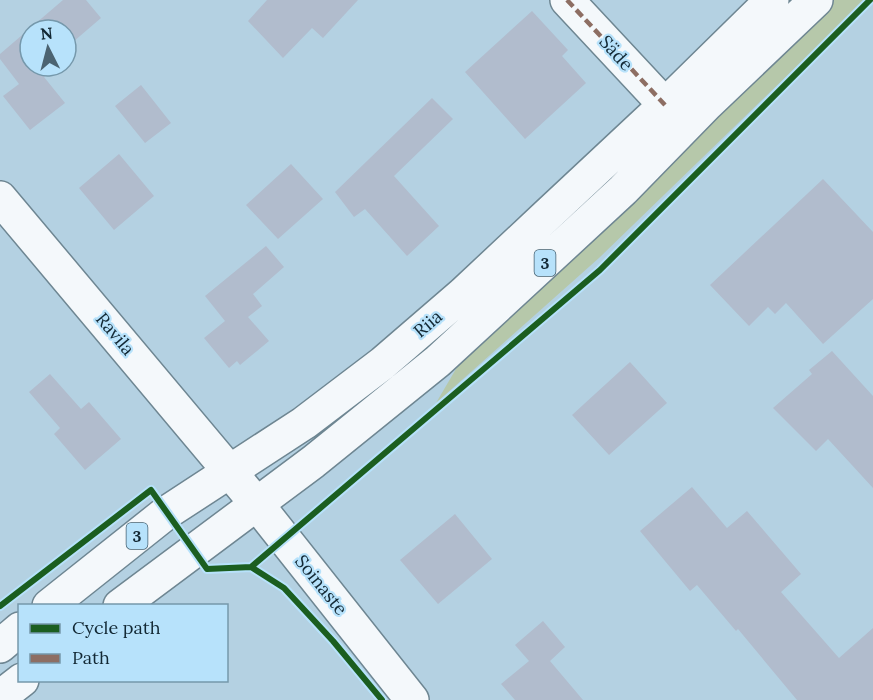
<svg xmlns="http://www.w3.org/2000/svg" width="873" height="700" viewBox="0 0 873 700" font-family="Lora,serif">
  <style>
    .green { fill: #b6c8aa }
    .building { fill: #b1bccd }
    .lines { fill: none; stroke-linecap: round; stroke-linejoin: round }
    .minor-casing { stroke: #6e8692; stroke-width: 36 }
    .highway-casing { stroke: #6e8692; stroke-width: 36 }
    .minor { stroke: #f4f8fb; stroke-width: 33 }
    .highway { stroke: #f4f8fb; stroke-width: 33 }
    .quiet { stroke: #8d6e63; stroke-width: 4.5; stroke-dasharray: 9 4.5; stroke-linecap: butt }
    .cycleway-casing { stroke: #b7e2fb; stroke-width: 10 }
    .cycleway { stroke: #1b5e20; stroke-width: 6 }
    .labels { text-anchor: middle; stroke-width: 4.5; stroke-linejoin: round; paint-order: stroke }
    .shield { fill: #b7e2fb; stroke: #446070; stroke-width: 1.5 }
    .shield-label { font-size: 16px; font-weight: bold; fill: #122834 }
    .street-label { font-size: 18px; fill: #122834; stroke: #b7e2fb }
  </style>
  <rect width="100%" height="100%" fill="#b4d1e2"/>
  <path class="green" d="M834,0H865L599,258L436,403L463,357L652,184L695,135Z"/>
  <path class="building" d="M63,0H86L101,18L66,48V30H30V66H53L55,69L44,77L65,103L30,130L3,96L19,84L0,59V54Z
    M267,0H358L323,38L312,28L283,58L248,21Z
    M532,11L568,50L562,56L586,83L525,139L465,72Z
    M141,85L171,123L145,143L115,106Z
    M432,98L453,119L394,176L439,226L407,256L365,209L354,217L335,192Z
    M119,154L154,196L114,230L79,188Z
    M291,164L323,199L278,239L246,205Z
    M823,179L873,232V299L823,344L786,303L775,314L768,307L749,326L710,285Z
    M266,246L284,267L253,294L262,306L248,317L269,341L240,365L237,361L229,368L204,338L225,321L205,296Z
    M832,351L873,396V488L828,439L816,451L773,408L812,374L809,370Z
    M630,362L667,403L609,455L572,415Z
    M50,374L81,409L89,402L121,439L85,470L54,434L60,428L29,392Z
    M692,487L727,528L747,511L801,574L781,592L839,658L873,628V700H797L738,629L736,631L697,585L690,591L640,531Z
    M455,514L492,559L438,604L400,560Z
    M543,621L565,647L550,661L583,700H515L501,684L529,661L515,645Z"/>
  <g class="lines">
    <g class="minor-casing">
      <path id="minor" d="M567,0L665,105
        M0,198L256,503L412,700"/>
    </g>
    <g class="highway-casing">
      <path id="highway" d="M49,606L166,513L304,423L383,363L463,294L543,219L665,105L772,0
        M120,606L313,462L438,361L623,190L707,104L816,0
        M0,646L20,629
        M0,697L22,680"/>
    </g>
    <use href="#minor" class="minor"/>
    <use href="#highway" class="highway"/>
    <path class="quiet" d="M567,0L665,105"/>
    <g class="cycleway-casing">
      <path id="cycleway" d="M251,567L600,270L870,0
        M0,606L151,490L207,569L251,567L284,588L333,641L382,700"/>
    </g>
    <use href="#cycleway" class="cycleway"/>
  </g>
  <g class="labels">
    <g class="shield">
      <rect x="534.5" y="250" width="21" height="26" rx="4.5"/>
      <rect x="126.5" y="523" width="21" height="26" rx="4.5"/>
    </g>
    <g class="shield-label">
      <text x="545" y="269">3</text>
      <text x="137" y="542">3</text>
    </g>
    <g class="street-label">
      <text transform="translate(616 53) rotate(48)" y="6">Säde</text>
      <text transform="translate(428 324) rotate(-41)" y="6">Riia</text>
      <text transform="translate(115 334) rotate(50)" y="6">Ravila</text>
      <text transform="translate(321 585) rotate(51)" y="6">Soinaste</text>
    </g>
  </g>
  <rect x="18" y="604" width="210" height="78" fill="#b7e2fb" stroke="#7598ab" stroke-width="1.5"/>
  <rect x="30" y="624" width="30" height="9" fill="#1b5e20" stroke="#7598ab" stroke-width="1.5"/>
  <text x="72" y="634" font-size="18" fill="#122834">Cycle path</text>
  <rect x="30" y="654" width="30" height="9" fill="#8d6e63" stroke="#7598ab" stroke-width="1.5"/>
  <text x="72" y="664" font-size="18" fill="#122834">Path</text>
  <g transform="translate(48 48) rotate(354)"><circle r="28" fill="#b7e2fb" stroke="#7598ab" stroke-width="1.5"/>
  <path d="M0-4.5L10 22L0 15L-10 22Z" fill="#4b6371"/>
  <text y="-9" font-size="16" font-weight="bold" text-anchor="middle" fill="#122834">N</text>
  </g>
</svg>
